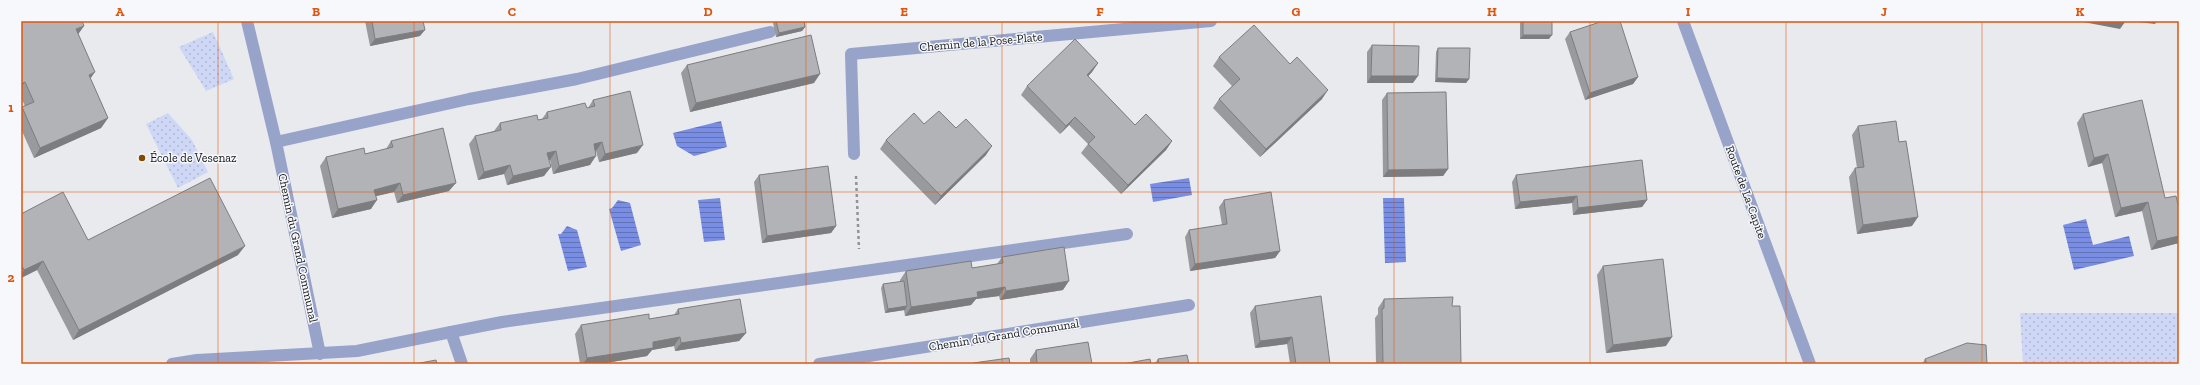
<svg xmlns="http://www.w3.org/2000/svg" width="2200" height="385" viewBox="0 0 2200 385" font-family="'Zilla Slab',serif">
  <style>
    .grass { fill: url(#grass-dots) }
    .water { fill: url(#water-rules) }
    .lines { fill: none; stroke-linecap: round; stroke-linejoin: round }
    .path { stroke: #939396; stroke-width: 2.5; stroke-dasharray: 3 3; stroke-linecap: butt }
    .service { stroke: #98a3c9; stroke-width: 12 }
    .minor { stroke: #98a3c9; stroke-width: 12 }
    .tertiary { stroke: #98a3c9; stroke-width: 12 }
    .wall { fill: #999a9d }
    .shaded-wall { fill: #7d7d80 }
    .building { fill: #b2b3b7; stroke: #7d7d80 }
    .grid { fill: none; stroke: #de560d; stroke-width: 1; stroke-opacity: 0.55 }
    .poi-dot { fill: #834900; stroke: #f6f8fc; stroke-width: 1.5 }
    .labels { text-anchor: middle; stroke-width: 3; stroke-linejoin: round; paint-order: stroke }
    .street-label { font-size: 12px; fill: #161617; stroke: #f6f8fc }
    .poi-label { font-size: 12px; fill: #161617; stroke: #f6f8fc; text-anchor: start }
    .neatline { fill: none; stroke: #de560d; stroke-width: 1.5 }
    .grid-label { font-size: 13px; text-anchor: middle; font-weight: bold; fill: #de560d }
  </style>
  <defs>
    <pattern id="grass-dots" width="8" height="8" patternUnits="userSpaceOnUse"><rect width="8" height="8" fill="#ced7f5"/><path d="M2 2h.1M6 6h.1" fill="none" stroke="#b0b8d1" stroke-width="1.8" stroke-linecap="round"/></pattern>
    <pattern id="water-rules" width="6" height="5" patternUnits="userSpaceOnUse"><rect width="6" height="5" fill="#798de3"/><path d="M0 2.5h6" fill="none" stroke="#6272b7"/></pattern>
  </defs>
  <rect width="100%" height="100%" fill="#e9eaee"/>
  <path class="grass" d="M213,32L234,79L206,91L179,47Z
    M168,113L192,140L208,172L178,188L146,124Z
    M2020,313H2179V364H2023Z"/>
  <path class="water" d="M721,121L727,147L694,156L677,146L673,133Z
    M1189,178L1192,195L1153,202L1150,184Z
    M720,198L725,240L704,242L698,200Z
    M1383,198H1404L1406,262L1385,263Z
    M618,200L630,203L641,245L621,251L609,209L612,208Z
    M2086,219L2093,245L2129,236L2134,256L2074,270L2063,225Z
    M567,226L577,230L587,267L568,271L558,234H561Z"/>
  <g class="lines">
    <path class="path" d="M856,176L859,249"/>
    <path class="service" d="M247,21L276,142L469,99L577,79L770,32
      M451,332L502,322L1127,234"/>
    <path class="minor" d="M276,142L320,354
      M854,154L851,54L1211,21
      M172,364L197,360L357,351L451,332L462,364
      M819,364L1189,305"/>
    <path class="tertiary" d="M1683,21L1810,364"/>
  </g>
  <path class="wall" d="M21,21L78,34L90,78L108,118L101,128L34,158L21,129V109L22,107L25,106L21,98Z
    M365,21H423L420,36L370,46Z
    M775,21H804L805,27L802,31L776,37L773,23Z
    M1520,21H1552L1549,39H1520Z
    M1570,32L1638,77L1633,84L1585,100L1565,39Z
    M1372,45L1413,83H1367V52Z
    M1438,48L1469,79L1466,83L1435,82L1436,52Z
    M1219,57L1322,99L1260,157L1213,108L1219,99L1232,86L1213,66Z
    M1098,63L1092,72L1088,76L1135,125L1172,141L1166,150L1121,194L1081,153L1088,144L1069,125L1060,134L1021,95L1027,86Z
    M687,65L814,83L690,112L681,73Z
    M1387,93L1448,169L1443,176L1383,177L1382,100Z
    M593,100L637,153L599,162L596,151H595L590,165L553,174L550,160H549L544,176L507,185L504,174L478,180L469,144L475,136L494,131L500,123L538,120L542,119L547,112L588,108Z
    M2083,114L2165,198L2179,209V243L2151,250L2142,211L2115,217L2102,163L2088,167L2077,123Z
    M924,124L956,128L986,155L935,205L880,149L886,140Z
    M1858,126L1912,226L1857,234L1849,177L1855,168H1857L1852,135Z
    M391,141L449,191L397,203L394,192L376,196L371,209L332,218L320,166L326,157L365,154L386,149Z
    M759,175L836,226L831,233L762,243L754,182Z
    M1516,175L1647,200L1642,207L1573,215L1572,203L1515,209L1512,182Z
    M1224,200L1280,251L1275,258L1190,271L1185,237L1189,230L1222,225L1219,207Z
    M21,214L88,240L238,255L73,340L37,270L21,278Z
    M1002,257L1063,290L1000,300L999,296L976,299L971,305L905,316L904,310L885,313L881,288L883,284L900,282V280L906,271L972,268L997,264Z
    M1603,266L1666,346L1606,353L1597,275Z
    M1384,299L1452,306L1461,364H1376L1375,318L1378,314V308Z
    M1255,306L1330,364H1290L1287,344L1255,348L1250,313Z
    M678,309L746,333L739,341L675,351L674,346L652,350L647,356L600,364H580L575,334L581,325L649,319L674,315Z
    M1036,350L1092,364H1030V359Z
    M1158,359L1189,364H1155V363Z
    M1925,359L1987,364H1922Z"/>
  <path class="shaded-wall" d="M2078,21H2120L2125,22L2120,29Z
    M2130,21H2157L2155,24Z
    M84,26L77,36L76,29Z
    M805,27L802,31L776,37L779,33Z
    M425,30L420,36L370,46L375,39Z
    M1523,35H1552L1549,39H1520Z
    M1098,63L1092,72L1081,84L1087,75Z
    M95,72L88,82L89,75Z
    M820,74L814,83L690,112L696,103Z
    M1371,76H1418L1413,83H1367Z
    M1638,77L1633,84L1585,100L1590,93Z
    M1437,78L1469,79L1466,83L1435,82Z
    M25,82L21,87V84Z
    M1328,90L1322,99L1260,157L1266,149Z
    M1075,117L1069,125L1060,134L1066,126Z
    M108,118L101,128L34,158L40,148Z
    M1172,141L1166,150L1121,194L1128,185Z
    M602,142L596,151L587,153L594,144Z
    M643,145L637,153L599,162L605,154Z
    M992,146L986,155L935,205L941,196Z
    M556,151L550,160L541,162L547,153Z
    M2108,154L2102,163L2088,167L2094,158Z
    M596,156L590,165L553,174L559,166Z
    M510,165L504,174L478,180L484,172Z
    M551,167L544,176L507,185L513,176Z
    M1448,169L1443,176L1383,177L1388,170Z
    M400,183L394,192L368,198L374,190Z
    M456,183L449,191L397,203L403,195Z
    M1577,196L1572,203L1515,209L1520,202Z
    M377,200L371,209L332,218L338,209Z
    M1647,200L1642,207L1573,215L1578,208Z
    M2148,202L2142,211L2115,217L2121,208Z
    M1918,217L1912,226L1857,234L1863,225Z
    M836,226L831,233L762,243L767,236Z
    M2179,236V243L2151,250L2157,241Z
    M245,246L238,255L73,340L79,330Z
    M1280,251L1275,258L1190,271L1195,264Z
    M43,261L37,270L21,278V275L24,270Z
    M1069,281L1063,290L1000,300L1006,291Z
    M1005,287L999,296L976,299L971,305L905,316L911,307L977,292Z
    M907,306L905,310L885,313L888,309Z
    M746,333L739,341L675,351L681,343Z
    M680,337L674,346L652,350L647,356L600,364H583L587,358L653,342Z
    M1292,337L1287,344L1255,348L1260,341Z
    M1672,337L1666,346L1606,353L1613,345Z"/>
  <path class="building" d="M21,21H82L84,26L76,29L95,72L89,75L108,118L40,148L22,107L34,102L25,82L21,84Z
    M372,21H423L425,30L375,39Z
    M776,21H804L805,27L779,33Z
    M1523,21H1552V35H1523Z
    M1603,21H1620L1638,77L1590,93L1570,32Z
    M1254,25L1290,64L1297,57L1328,90L1266,149L1219,99L1240,79L1219,57Z
    M811,35L820,74L696,103L687,65Z
    M1075,39L1098,63L1087,75L1135,125L1146,114L1172,141L1128,185L1088,144L1095,137L1075,117L1066,126L1027,86Z
    M1372,45L1419,46L1418,76H1371Z
    M1438,48H1470L1469,79L1437,78Z
    M630,91L643,145L605,154L602,142L594,144L596,156L559,166L556,151L547,153L551,167L513,176L510,165L484,172L475,136L501,130L500,123L537,115L538,120L548,118L547,112L585,103L587,108L595,106L593,100Z
    M1446,92L1448,169L1388,170L1387,93Z
    M2142,100L2165,198L2176,196L2179,209V236L2157,241L2148,202L2121,208L2108,154L2094,158L2083,114Z
    M939,111L956,128L966,119L992,146L941,196L886,140L914,113L924,124Z
    M1896,121L1899,142L1906,141L1918,217L1863,225L1855,168L1864,167L1858,126Z
    M443,128L456,183L403,195L400,183L374,190L377,200L338,209L326,157L364,148L365,154L393,147L391,141Z
    M1642,160L1647,200L1578,208L1577,196L1520,202L1516,175Z
    M828,166L836,226L767,236L759,175Z
    M210,178L245,246L79,330L43,261L24,270L21,264V214L63,192L88,240Z
    M1271,192L1280,251L1195,264L1189,230L1227,224L1224,200Z
    M1064,247L1069,281L1006,291L1005,287L977,292L978,297L911,307L906,271L971,261L972,268L1003,263L1002,257Z
    M1663,259L1672,337L1613,345L1603,266Z
    M904,281L907,306L888,309L883,284Z
    M1321,296L1330,364H1296L1292,337L1260,341L1255,306Z
    M1453,297L1452,306H1460L1461,364H1383L1382,309L1384,308V299Z
    M740,299L746,333L681,343L680,337L653,342V348L587,358L581,325L649,314V319L679,314L678,309Z
    M1088,342L1092,364H1037L1036,350Z
    M1967,343L1986,345L1987,364H1927L1925,359Z
    M1187,355L1189,364H1159L1158,359Z
    M1009,358L1010,364H973V363Z
    M1150,359L1151,364H1123Z
    M436,360L437,364H415Z"/>
  <path class="grid" d="M218,21V364M414,21V364M610,21V364M806,21V364M1002,21V364M1198,21V364M1394,21V364M1590,21V364M1786,21V364M1982,21V364M21,192H2179"/>
  <circle class="poi-dot" cx="142" cy="158" r="4"/>
  <g class="labels">
    <g class="street-label">
      <text transform="translate(981 42) rotate(-5)" y="4">Chemin de la Pose-Plate</text>
      <text transform="translate(1746 192) rotate(70)" y="4">Route de La-Capite</text>
      <text transform="translate(298 248) rotate(78)" y="4">Chemin du Grand Communal</text>
      <text transform="translate(1004 335) rotate(-9)" y="4">Chemin du Grand Communal</text>
    </g>
    <g class="poi-label">
      <text x="150" y="162">École de Vesenaz</text>
    </g>
  </g>
  <rect width="2200" height="385" fill="none" stroke="#f6f8fc" stroke-width="44"/>
  <rect x="22" y="22" width="2156" height="341" class="neatline"/>
  <g class="grid-label">
    <text x="120" y="16">A</text>
    <text x="316" y="16">B</text>
    <text x="512" y="16">C</text>
    <text x="708" y="16">D</text>
    <text x="904" y="16">E</text>
    <text x="1100" y="16">F</text>
    <text x="1296" y="16">G</text>
    <text x="1492" y="16">H</text>
    <text x="1688" y="16">I</text>
    <text x="1884" y="16">J</text>
    <text x="2080" y="16">K</text>
    <text x="11" y="112">1</text>
    <text x="11" y="282">2</text>
  </g>
</svg>
